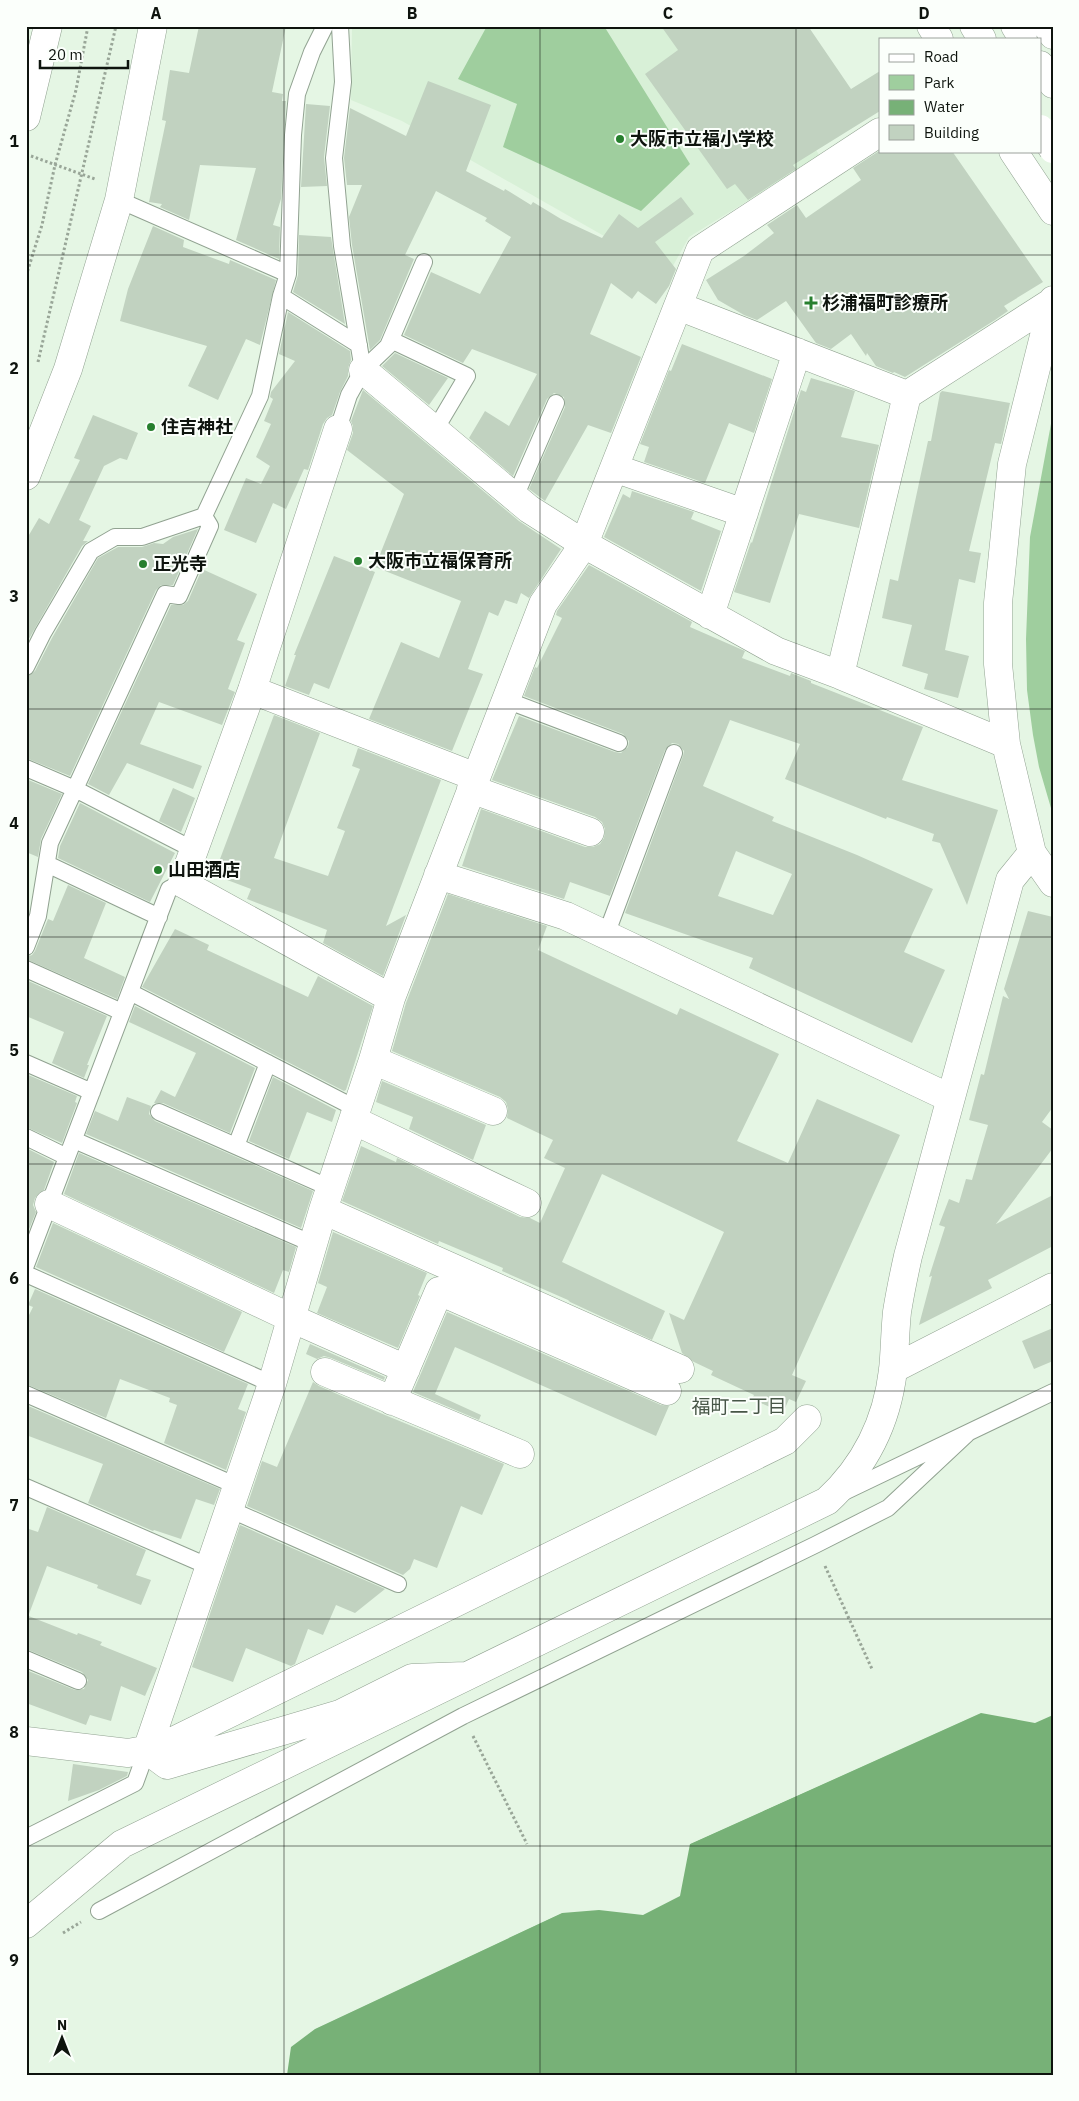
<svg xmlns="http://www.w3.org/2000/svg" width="1079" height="2101" viewBox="0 0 1079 2101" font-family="'IBM Plex Sans','Noto Sans JP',sans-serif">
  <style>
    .built { fill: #d8f0d7 }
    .green { fill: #9fce9e }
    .water { fill: #77b177 }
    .pier { fill: #e5f6e4 }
    .building { fill: #c1d2c0; fill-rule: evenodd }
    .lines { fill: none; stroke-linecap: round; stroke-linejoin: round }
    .service-casing { stroke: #91a291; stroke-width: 18 }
    .minor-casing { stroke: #91a291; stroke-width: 29 }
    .trunk-casing { stroke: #91a291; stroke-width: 29 }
    .path { stroke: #99a698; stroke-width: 3; stroke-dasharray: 2.5 2.5; stroke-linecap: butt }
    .service { stroke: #fff; stroke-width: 16 }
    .minor { stroke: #fff; stroke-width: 28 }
    .trunk { stroke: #fff; stroke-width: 28 }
    .trunk-bridge-casing { stroke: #91a291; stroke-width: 29; stroke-linecap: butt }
    .trunk-bridge { stroke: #fff; stroke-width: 28 }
    .grid { fill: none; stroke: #0e140e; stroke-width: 1; stroke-opacity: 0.55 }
    .poi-dot { fill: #277f2e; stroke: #fbfffb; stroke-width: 2 }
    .labels { text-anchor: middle; stroke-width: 4; stroke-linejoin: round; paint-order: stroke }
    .poi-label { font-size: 18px; font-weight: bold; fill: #0e140e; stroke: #fbfffb; text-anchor: start }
    .neighbourhood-label { font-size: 19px; fill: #475647; stroke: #fbfffb }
    .neatline { fill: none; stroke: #0e140e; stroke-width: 2 }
    .grid-label { font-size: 16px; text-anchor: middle; font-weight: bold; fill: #0e140e }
  </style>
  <rect width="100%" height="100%" fill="#e5f6e4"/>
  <path class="built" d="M352,26H731L820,156L689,237L669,273L402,121L351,100Z"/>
  <path class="green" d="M487,26H604L690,164L641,211L503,147L517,104L458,79Z
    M1053,413V815L1039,767L1033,735L1027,690L1026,639L1030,537Z"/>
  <path class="water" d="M981,1713L1035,1723L1053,1715V2075H287L291,2047L315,2029L562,1913L599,1910L643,1915L680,1896L690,1844Z"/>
  <path class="pier" d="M980,1711H984L687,1845L689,1842Z
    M567,1910L561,1913L303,2034L314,2027L560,1911Z"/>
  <path class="building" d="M199,26H286L272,92L283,94L282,101H286L281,199L273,225L280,227L279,259L236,240L256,168L200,165L189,220L160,207L162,204L149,202L166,121L162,120L170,70L189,73Z
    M661,26H808L851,89L880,71V111L793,165L796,169L748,200L735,184L727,189L645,74L678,50Z
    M428,81L491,105L466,171L504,191L505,189L531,205L533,202L561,219L602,238L619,214L638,228L681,197L694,214L655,242L676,269L669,286L656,304L638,291L632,299L611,283L590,334L641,357L611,433L588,425L545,501L529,489L565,407L564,397L554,393L547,399L513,476L469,438L485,411L509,426L537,374L472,349L463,363L404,335L431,272L480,294L511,237L485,221L487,218L436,191L405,255L414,259L380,340L370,350L352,245L349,217L362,185H347L344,158L350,108L406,136Z
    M306,104L330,106L324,157L327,186L301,187Z
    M879,151H952L1043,282L1004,306L1008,311L995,320L905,377L894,372L893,373L876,366L867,353L866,356L851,334L831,349L816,343L786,301L757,320L744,315L718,300L706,280L744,256L774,233L767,225L797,205L806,218L861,180L853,168Z
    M153,226L184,240L183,247L229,264L230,260L276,280L260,345L246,339L218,400L188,386L207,346L120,321L128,289Z
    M299,235L331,237L345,324L293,292L298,275Z
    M288,312L350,351L351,360L348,368V376L340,392L332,415L327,418L323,424L308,470L304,469L286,509L273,503L256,543L224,530L246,478L261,484L270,466L256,457L271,424L264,421L273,399L270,397L271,392L295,361L279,354Z
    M682,344L772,379L754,433L729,423L705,483L644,462L649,447L640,444L669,370L671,371Z
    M395,353L448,378L429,405L382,366Z
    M811,378L855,391L841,437L879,445L859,528L799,514L770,603L734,592L751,542L752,543L801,390L806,392Z
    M363,390L519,521L561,549L529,598L521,593L517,604L505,600L498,616L489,612L468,669L483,674L452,751L369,719L401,642L439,658L461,601L375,567L404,494L347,450L353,433V426L351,421Z
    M942,391L1010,403L1001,444L995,443L969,551L981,553L975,583L959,579L945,650L969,656L958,698L924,689L928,674L902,666L912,625L882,618L890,579L898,581L928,441H931L940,393Z
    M93,415L138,433L127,460L120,458L104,466L79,520L91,526L83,541H88L82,546L26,644V540L39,518L49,524L80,460L74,458Z
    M632,491L694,512L691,519L721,531L701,591L604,537L623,494L630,498Z
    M198,529L173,585H161L156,590L70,776L26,758V677L35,671L52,638L98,558L118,547H142L154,543L163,544L173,537Z
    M334,556L375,572L329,689L314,683L309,695L285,686L296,655H294Z
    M589,565L692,622L690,627L745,651L742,658L790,676L791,673L811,681V683L923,727L902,780L998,810L967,905L940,843L932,841L934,834L887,817L886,819L785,779L800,744L730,720L703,786L774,817L772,821L857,855L933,889L904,952L945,970L912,1043L749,968L753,958L625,913L683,756L684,751L678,744L672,743L665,750L610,896L570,882L564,899L462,866L481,809L585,847H593L600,844L604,838L605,829L602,822L595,817L492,780L519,716L615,752L621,753L628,747L629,741L623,734L524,696L535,667L537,668L562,618L556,615L557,611ZM736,851L792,874L773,915L718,896Z
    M202,569L257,594L237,640L245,643L228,689L235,692L222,725L159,702L140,744L202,766L193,789L127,763L109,795L88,784L171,605H183L188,601Z
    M274,715L320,733L274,858L328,876L345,831L337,828L360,769L352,766L358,748L441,780L386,926L406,915L383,976L323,943L327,930L247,899L251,889L214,875Z
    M26,779L62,794L41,839L38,857L26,852Z
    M173,788L195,798L181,832L159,821Z
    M80,803L175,853L150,902L58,858L60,846Z
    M68,885L106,903L84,958L125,977L117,999L26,959V957L32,955L35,951L48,919L53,921Z
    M448,894L547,926L538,950L677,1015L680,1008L779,1054L737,1141L788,1163L817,1099L900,1135L792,1375L806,1381L796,1402L789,1399L783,1413L752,1399L754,1395L711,1375L713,1371L694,1362L682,1353L669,1313L684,1320L724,1232L602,1174L562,1262L665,1311L652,1340L570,1302L568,1300L502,1271L503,1268L439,1241L438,1244L342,1201L361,1146L396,1162L397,1158L520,1217L530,1218L540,1223L565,1168L544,1158L553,1140L507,1118L508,1109L506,1102L500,1097L392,1051L406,1003Z
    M1028,911L1053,917V1107L1042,1122L1053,1130V1148L996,1224L1053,1195V1246L988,1280L992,1288L919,1325L932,1276L929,1277L945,1227L939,1225L949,1199L959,1203L966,1179L972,1180L988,1125L969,1120L981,1074L984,1075L1003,996L1009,999L1004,989Z
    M175,929L209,945L207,950L308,997L318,976L373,1006L346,1090L344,1091L142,987Z
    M26,980L107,1016L87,1065H89L84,1078L52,1063L64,1032L26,1016Z
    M135,1006L255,1068L230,1133L163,1103H154L161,1090L175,1097L196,1053L129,1022Z
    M26,1074L77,1096L75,1102L77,1103L62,1143L26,1127Z
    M273,1077L336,1110L332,1122L307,1112L289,1159L249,1141Z
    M382,1081L486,1125L473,1160L409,1129L413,1117L376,1102Z
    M127,1097L151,1106L149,1114L155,1121L313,1191L301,1228L86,1134L95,1111L118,1121Z
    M26,1148L54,1162L44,1190L35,1198L33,1205L36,1212L28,1232H26Z
    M79,1153L296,1247L289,1272L283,1270L274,1293L64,1194Z
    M53,1223L242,1312L224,1352L36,1267Z
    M333,1232L427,1273L418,1295L420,1296L398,1348L317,1313L327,1287L318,1283Z
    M35,1289L248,1384L238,1409L246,1412L226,1470L164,1443L177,1405L169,1402L170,1398L120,1379L106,1418L26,1384V1321L33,1307L28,1305Z
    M447,1312L661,1405L669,1406L656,1436L455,1347L435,1394L481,1415L479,1420L413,1392Z
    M1053,1328V1361L1034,1369L1022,1341Z
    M310,1344L385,1377L384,1380L331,1358L324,1356L317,1359L306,1354Z
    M313,1382L319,1386L385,1415L504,1464L482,1515L461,1506L437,1568L414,1559L410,1569L403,1575L247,1506L262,1461L277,1467Z
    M26,1405L220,1489L214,1505L196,1499L181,1539L154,1530L153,1531L88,1503L103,1464L26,1435Z
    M47,1507L146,1550L136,1575L151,1580L141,1605L97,1588L98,1585L47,1566L29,1614H26V1528L38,1532Z
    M240,1525L385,1589L355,1613L336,1605L323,1635L308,1629L295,1664L291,1666L246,1648L233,1682L192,1667Z
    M26,1615L77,1635L78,1633L102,1642L100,1645L157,1668L145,1696L121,1686L111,1721L90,1715L86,1725L26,1703V1670L75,1690L84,1689L88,1680L82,1672L26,1649Z
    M73,1764L128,1772L127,1776L99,1790L68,1801Z"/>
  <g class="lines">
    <g class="service-casing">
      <path id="service" d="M340,26L343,82L334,158L342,246L363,370
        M119,200L288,274
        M281,296L359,345
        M391,340L467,376L435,430
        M338,429L349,395L363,370L388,346L424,262
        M515,497L556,403
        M26,667L43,633L91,551L115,537H142L204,516
        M506,700L619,743
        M26,768L75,789L194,850
        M47,864L159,917
        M606,935L674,753
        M26,947L38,916L50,843L165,594L179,596L210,526L204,516L260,396L281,296L288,274L293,135L297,94L312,52L325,26
        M26,969L122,1012
        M130,992L357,1109
        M26,1063L92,1092
        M159,1112L330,1188
        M26,1137L67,1157
        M74,1140L313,1244
        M236,1146L268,1063
        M26,1265L169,889L182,883
        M26,1274L272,1384
        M26,1394L237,1486
        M26,1487L210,1567
        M842,1493L1053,1392
        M229,1509L398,1584
        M26,1659L78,1681
        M26,1838L135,1783L147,1750
        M99,1911L463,1716L815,1545L888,1508L967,1434"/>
    </g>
    <g class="minor-casing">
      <path id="minor" d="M26,117L48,26
        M1013,151L1053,211
        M1053,300L1012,464L998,603V664L1006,744L1032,853L1053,883
        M678,306L907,395L1052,302
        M363,370L529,509L584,544L776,651L840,675L1006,744
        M338,429L252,690L182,883L391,998
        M614,468L744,513
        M26,476L68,369L119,200L153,26
        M710,615L797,352
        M840,675L907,395
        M252,690L476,777
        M471,789L590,832
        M438,875L566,916L950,1098
        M373,1060L493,1111
        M353,1120L527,1203
        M49,1204L291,1318L406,1369
        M323,1210L680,1369
        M893,1369L1053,1287
        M325,1372L520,1454
        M392,1401L439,1291L667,1391
        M465,1676L412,1678L340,1714L167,1765L147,1750L272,1384L323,1210L373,1060L391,998L543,604L584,544L700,250L880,132
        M26,1741L128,1753L161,1747L785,1441L807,1419
        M26,1924L122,1844L827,1501C866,1465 887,1422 893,1370C895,1351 895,1331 897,1312C900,1293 904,1274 908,1256L1010,880L1032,853"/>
    </g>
    <g class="trunk-casing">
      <path id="trunk" d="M931,26L939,39
        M974,26L982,39
        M1015,26L1023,39
        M1047,26L1053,35
        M1040,65L1053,84"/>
    </g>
    <path class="path" d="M31,156L95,179
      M26,276L42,225L55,165L76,90L88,26
      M38,362L116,26
      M825,1566L872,1669
      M473,1736L527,1844
      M63,1933L81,1922"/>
    <use href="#service" class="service"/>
    <use href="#minor" class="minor"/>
    <use href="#trunk" class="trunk"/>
    <g class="trunk-bridge-casing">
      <path id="trunk-bridge" d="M1040,129L1053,149"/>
    </g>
    <use href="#trunk-bridge" class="trunk-bridge"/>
  </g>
  <path class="grid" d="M284,26V2075M540,26V2075M796,26V2075M26,255H1053M26,482H1053M26,709H1053M26,937H1053M26,1164H1053M26,1391H1053M26,1619H1053M26,1846H1053"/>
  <g class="poi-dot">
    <circle cx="620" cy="139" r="5"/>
    <path d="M808.5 295.5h5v5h5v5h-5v5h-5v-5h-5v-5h5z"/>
    <circle cx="151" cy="427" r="5"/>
    <circle cx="358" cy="561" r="5"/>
    <circle cx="143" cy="564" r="5"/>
    <circle cx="158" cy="870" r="5"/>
  </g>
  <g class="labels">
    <g class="poi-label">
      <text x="630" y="145">大阪市立福小学校</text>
      <text x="822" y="309">杉浦福町診療所</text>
      <text x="161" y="433">住吉神社</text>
      <text x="368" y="567">大阪市立福保育所</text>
      <text x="153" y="570">正光寺</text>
      <text x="168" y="876">山田酒店</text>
    </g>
    <g class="neighbourhood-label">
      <text x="739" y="1413">福町二丁目</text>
    </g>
  </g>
  <rect width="1079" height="2101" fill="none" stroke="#fbfffb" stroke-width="55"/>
  <rect x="879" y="38" width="162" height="115" fill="#fbfffb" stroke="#9ca19c"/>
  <rect x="889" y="54" width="25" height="8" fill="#ffffff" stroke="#9ca19c"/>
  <text x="924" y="62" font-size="15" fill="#0e140e">Road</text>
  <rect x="889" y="75" width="25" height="15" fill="#9fce9e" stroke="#9ca19c"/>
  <text x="924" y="88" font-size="15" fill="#0e140e">Park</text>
  <rect x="889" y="100" width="25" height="15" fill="#77b177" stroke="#9ca19c"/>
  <text x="924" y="112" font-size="15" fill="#0e140e">Water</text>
  <rect x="889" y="125" width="25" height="15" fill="#c1d2c0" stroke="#9ca19c"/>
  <text x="924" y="138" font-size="15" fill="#0e140e">Building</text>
  <g transform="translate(62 2038)" stroke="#fbfffb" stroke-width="4" paint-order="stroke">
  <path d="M0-4L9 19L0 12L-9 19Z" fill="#0e140e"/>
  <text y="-8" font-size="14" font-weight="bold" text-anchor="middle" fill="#0e140e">N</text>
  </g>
  <path d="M40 60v8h88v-8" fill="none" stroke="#0e140e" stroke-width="2.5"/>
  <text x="48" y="60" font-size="15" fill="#0e140e" stroke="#fbfffb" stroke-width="4" paint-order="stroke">20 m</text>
  <rect x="28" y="28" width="1024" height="2046" class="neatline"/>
  <g class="grid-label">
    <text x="156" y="19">A</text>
    <text x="412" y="19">B</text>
    <text x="668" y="19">C</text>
    <text x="924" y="19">D</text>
    <text x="14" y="147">1</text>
    <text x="14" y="374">2</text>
    <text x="14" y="602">3</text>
    <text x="14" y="829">4</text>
    <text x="14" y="1056">5</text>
    <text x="14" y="1284">6</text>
    <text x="14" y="1511">7</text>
    <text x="14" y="1738">8</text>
    <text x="14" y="1966">9</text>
  </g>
</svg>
